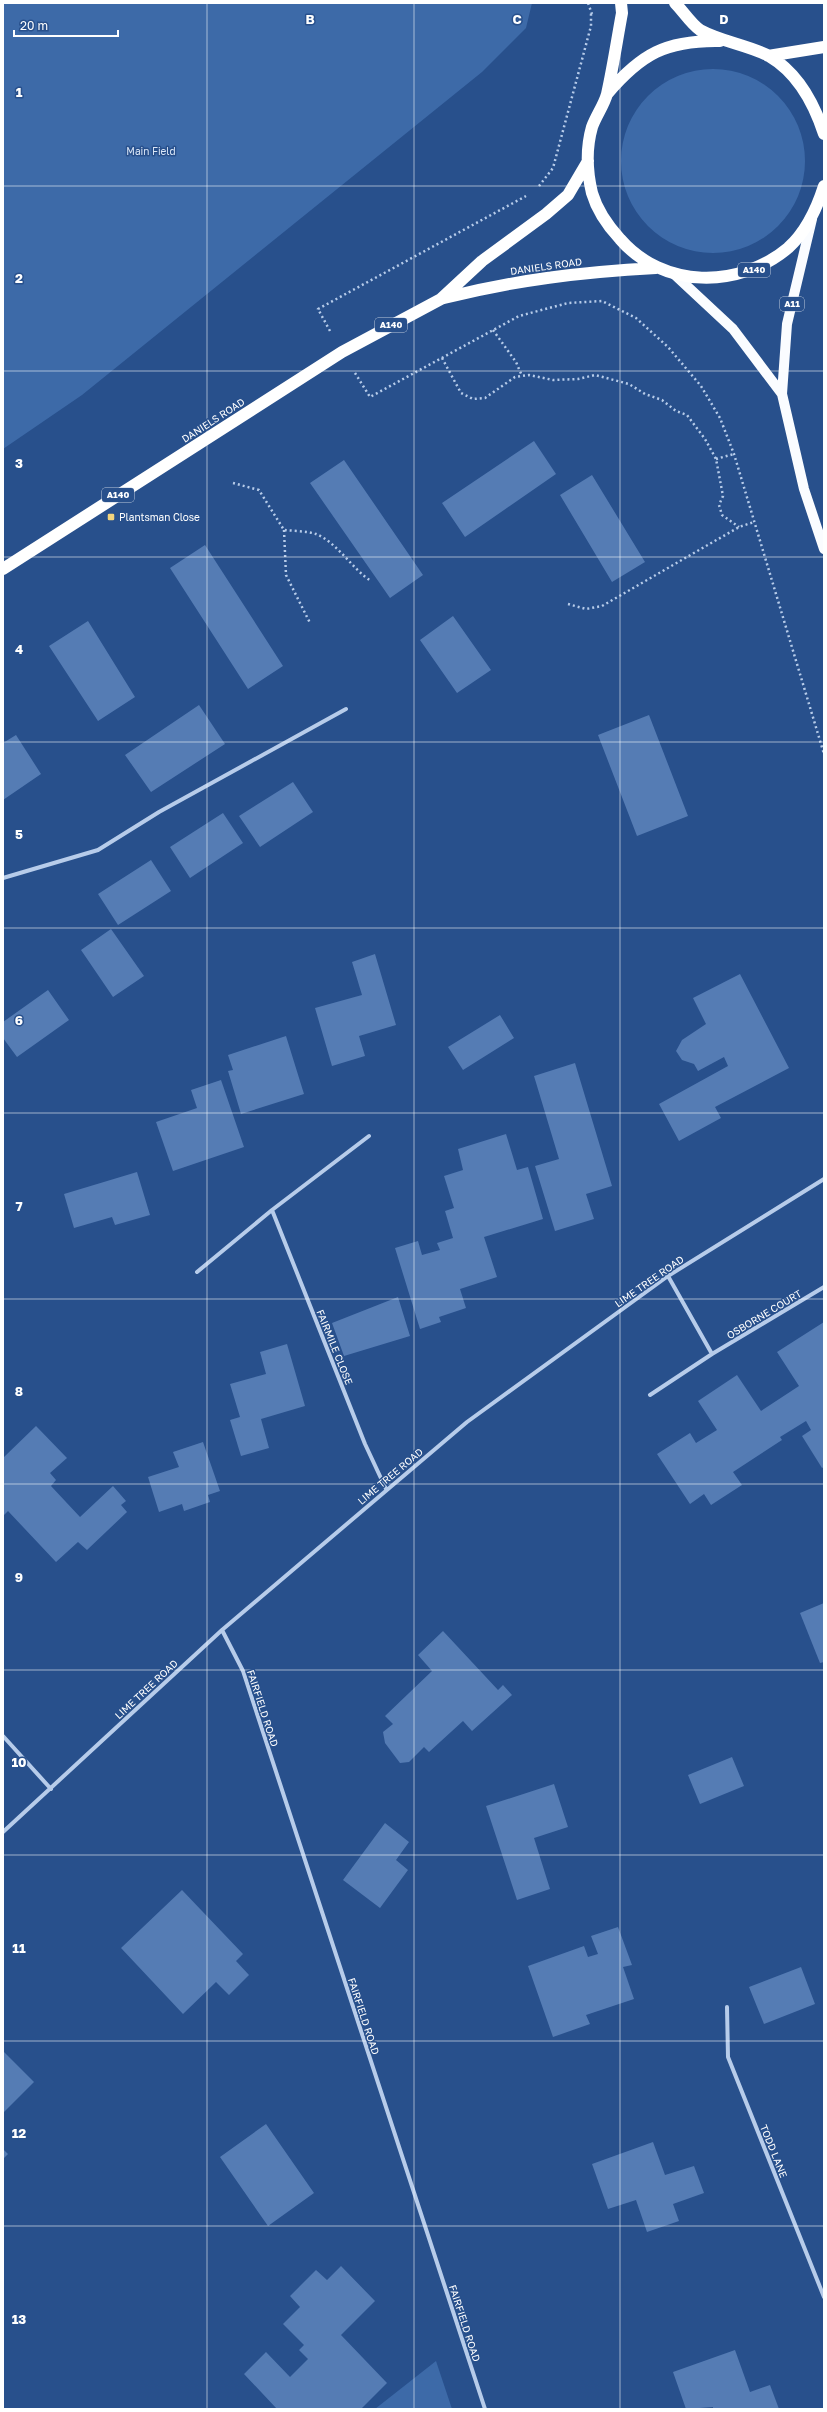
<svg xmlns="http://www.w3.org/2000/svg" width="827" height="2412" viewBox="0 0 827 2412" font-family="'Golos Text',sans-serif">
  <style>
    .green { fill: #3d6aa8 }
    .building { fill: #557cb4 }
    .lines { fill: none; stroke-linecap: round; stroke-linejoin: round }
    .path { stroke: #b7ccea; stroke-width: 2.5; stroke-dasharray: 2 3; stroke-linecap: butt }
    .street { stroke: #b7ccea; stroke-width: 4 }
    .primary { stroke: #fafcff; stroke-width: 10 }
    .highway { stroke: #fff; stroke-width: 12 }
    .grid { fill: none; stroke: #fff; stroke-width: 1; stroke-opacity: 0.55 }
    .poi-dot { fill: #f2d47d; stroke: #28508c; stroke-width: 1.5 }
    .labels { text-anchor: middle; stroke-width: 3; stroke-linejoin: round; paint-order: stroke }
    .shield { fill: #28508c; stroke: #becadc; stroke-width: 1 }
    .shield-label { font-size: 9px; font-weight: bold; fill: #fff }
    .park-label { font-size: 10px; fill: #dbe7f8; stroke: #28508c }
    .street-label { font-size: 10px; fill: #fff; stroke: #28508c }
    .poi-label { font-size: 10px; fill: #fff; stroke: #28508c; text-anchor: start }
    .grid-label { font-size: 13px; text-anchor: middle; font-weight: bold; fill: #fff; stroke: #28508c; stroke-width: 3; stroke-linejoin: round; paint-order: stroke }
  </style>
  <rect width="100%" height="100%" fill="#28508c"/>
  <path class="green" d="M3,3H532L526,28L482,72L82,395L3,449Z
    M621 161a92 92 0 1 1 184 0a92 92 0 1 1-184 0Z
    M436,2361L452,2409H375Z"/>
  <path class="building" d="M534,441L556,474L465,537L442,503Z
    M344,460L423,575L390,598L310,483Z
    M592,475L645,562L612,582L560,495Z
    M205,545L283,666L248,689L170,568Z
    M453,616L491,670L457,693L420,640Z
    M88,621L135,697L98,721L49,646Z
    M199,705L225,744L151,792L125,755Z
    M649,715L688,816L637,836L598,735Z
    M16,735L41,774L3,800V743Z
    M293,782L313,812L260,847L239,816Z
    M223,813L243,843L190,878L170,847Z
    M151,860L171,891L118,925L98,894Z
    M111,929L144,976L113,997L81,950Z
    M375,954L396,1025L359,1036L365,1056L332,1066L315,1008L362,995L352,962Z
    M740,974L789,1068L715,1107L721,1118L679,1141L659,1104L728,1066L724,1057L698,1071L694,1064L682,1060L676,1051L682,1040L706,1024L693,998Z
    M48,990L69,1020L17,1057L3,1038V1022Z
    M500,1015L514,1038L463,1070L448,1047Z
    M286,1036L304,1094L241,1114L228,1071L233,1070L228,1055Z
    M575,1063L612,1186L586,1194L594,1219L555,1231L535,1166L559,1159L534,1076Z
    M221,1080L244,1147L173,1171L156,1122L197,1108L191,1090Z
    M506,1134L517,1170L528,1167L543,1219L484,1237L497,1277L460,1289L466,1308L439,1317L441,1322L420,1329L395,1248L418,1241L422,1255L440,1250L437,1243L453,1238L445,1211L454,1208L444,1176L463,1170L458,1149Z
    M137,1172L150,1215L115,1225L112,1217L74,1228L64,1194Z
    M398,1297L410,1336L344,1356L332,1323Z
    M824,1322V1467L822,1468L802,1436L811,1430L806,1421L780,1437L782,1440L733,1472L742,1485L711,1505L704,1494L690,1504L657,1454L690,1433L696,1443L717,1430L698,1401L737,1375L761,1411L799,1386L777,1352Z
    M287,1344L305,1406L261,1419L269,1448L241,1456L230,1420L240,1417L230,1384L266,1374L260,1352Z
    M36,1426L67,1458L50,1473L56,1480L51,1486L80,1517L113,1486L126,1501L121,1505L127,1512L87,1550L78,1542L56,1562L8,1511L3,1516V1458Z
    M203,1442L220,1491L208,1495L210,1502L184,1511L182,1504L159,1512L148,1477L179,1467L173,1452Z
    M824,1603V1662L820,1663L800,1613Z
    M443,1631L498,1690L503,1685L512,1695L472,1731L463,1721L429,1752L424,1747L409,1762L400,1763L385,1743L383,1732L393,1724L385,1716L432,1671L418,1655Z
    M732,1757L744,1786L700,1804L688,1775Z
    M554,1784L568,1827L534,1838L550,1889L517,1900L486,1806Z
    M385,1823L409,1842L396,1860L408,1870L380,1908L343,1880Z
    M182,1890L243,1954L236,1961L249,1975L229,1995L216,1982L183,2014L121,1948Z
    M618,1927L632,1965L623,1967L634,1999L586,2015L590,2024L553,2037L528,1966L584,1946L588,1957L598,1954L591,1936Z
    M801,1967L815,2004L764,2024L749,1987Z
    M3,2051L34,2082L3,2113Z
    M266,2124L314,2193L268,2226L220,2157Z
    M653,2142L665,2175L694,2166L704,2193L673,2204L679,2221L647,2232L636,2200L608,2209L592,2164Z
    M3,2149L8,2154L3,2159Z
    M341,2266L375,2301L341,2335L387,2383L361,2409H277L244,2374L266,2352L290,2377L308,2359L299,2350L304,2345L283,2324L300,2307L290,2296L316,2270L327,2280Z
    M735,2350L750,2392L770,2385L779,2409H713V2407L686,2409L673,2372Z"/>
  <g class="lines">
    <path class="path" d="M588,3L592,14
      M539,186L553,168L591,26V12
      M493,330L516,362L522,376
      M330,331L318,309L526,196
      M442,358L461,393L473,399L485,398L515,377L529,375L553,380L578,379L595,375L629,384L645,394L662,400L676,411L687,415L705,439L716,459L723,496L719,505L722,515L739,527
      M355,373L370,397L519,316L568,303L602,301L636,318L668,347L701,386L720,418L734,454L824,754
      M716,459L734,454
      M233,483L259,490L284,530C294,531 307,531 316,534C338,543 352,569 371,581
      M284,530L286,575L310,623
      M568,604L586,609L602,606L739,527L754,522"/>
    <path class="street" d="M3,878L98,850L159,812L346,709
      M272,1210L365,1444L386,1489
      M197,1272L272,1210L369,1136
      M668,1276L712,1354L824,1287
      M650,1395L712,1354
      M222,1630L243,1671L485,2409
      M3,1736L51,1789
      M3,1832L222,1630L467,1422L668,1276L824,1179
      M727,2007L728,2057L824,2297"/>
    <path class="primary" d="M812,219L787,324L782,394L804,489L824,549
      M674,274L733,329L782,394"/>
    <path class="highway" d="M621,3L622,13C617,40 613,67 607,94C604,105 596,116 592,127C586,148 587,172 592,193C597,210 608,226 620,239C663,289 739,289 788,248C806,232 817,208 824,186
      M675,3C683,11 691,24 700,30C722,42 748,45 769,56C798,73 814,103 824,134
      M768,56L824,47
      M607,94C641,54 666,40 720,41
      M444,298C516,280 581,272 656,268
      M3,569L342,352L441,299L482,261L546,214L568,195L588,161"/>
  </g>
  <path class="grid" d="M207,3V2409M414,3V2409M620,3V2409M3,186H824M3,371H824M3,557H824M3,742H824M3,928H824M3,1113H824M3,1299H824M3,1484H824M3,1670H824M3,1855H824M3,2041H824M3,2226H824"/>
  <rect class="poi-dot" x="107" y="513" width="8" height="8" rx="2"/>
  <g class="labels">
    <g class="shield">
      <rect x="738" y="263" width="32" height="14" rx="3"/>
      <rect x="780" y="297" width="24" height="14" rx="3"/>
      <rect x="375" y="318" width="32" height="14" rx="3"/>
      <rect x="102" y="488" width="32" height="14" rx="3"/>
    </g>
    <g class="shield-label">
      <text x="754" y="273">A140</text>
      <text x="792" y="307">A11</text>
      <text x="391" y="328">A140</text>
      <text x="118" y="498">A140</text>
    </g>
    <g class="park-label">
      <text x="151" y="155">Main Field</text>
    </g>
    <g class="street-label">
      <text transform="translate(546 266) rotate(-8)" y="4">DANIELS ROAD</text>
      <text transform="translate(213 420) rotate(-33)" y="4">DANIELS ROAD</text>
      <text transform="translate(649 1281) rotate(-35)" y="4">LIME TREE ROAD</text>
      <text transform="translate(764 1314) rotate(-31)" y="4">OSBORNE COURT</text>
      <text transform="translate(335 1347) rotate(68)" y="4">FAIRMILE CLOSE</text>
      <text transform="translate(390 1476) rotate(-40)" y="4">LIME TREE ROAD</text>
      <text transform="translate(146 1689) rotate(-43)" y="4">LIME TREE ROAD</text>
      <text transform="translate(263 1708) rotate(72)" y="4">FAIRFIELD ROAD</text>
      <text transform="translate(364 2016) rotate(72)" y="4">FAIRFIELD ROAD</text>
      <text transform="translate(774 2151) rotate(68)" y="4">TODD LANE</text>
      <text transform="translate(465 2323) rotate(72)" y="4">FAIRFIELD ROAD</text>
    </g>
    <g class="poi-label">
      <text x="119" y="521">Plantsman Close</text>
    </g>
  </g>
  <g class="grid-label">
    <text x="310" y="24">B</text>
    <text x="517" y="24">C</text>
    <text x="724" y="24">D</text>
    <text x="19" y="97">1</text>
    <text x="19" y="283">2</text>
    <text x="19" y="468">3</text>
    <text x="19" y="654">4</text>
    <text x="19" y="839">5</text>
    <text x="19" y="1025">6</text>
    <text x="19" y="1211">7</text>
    <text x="19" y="1396">8</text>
    <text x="19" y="1582">9</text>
    <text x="19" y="1767">10</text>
    <text x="19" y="1953">11</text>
    <text x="19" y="2138">12</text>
    <text x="19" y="2324">13</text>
  </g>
  <rect width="827" height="2412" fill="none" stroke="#ffffff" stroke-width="8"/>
  <path d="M14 30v6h104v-6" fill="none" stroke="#ffffff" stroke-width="2"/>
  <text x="20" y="30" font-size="12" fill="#ffffff" stroke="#28508c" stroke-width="3" paint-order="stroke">20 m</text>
</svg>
